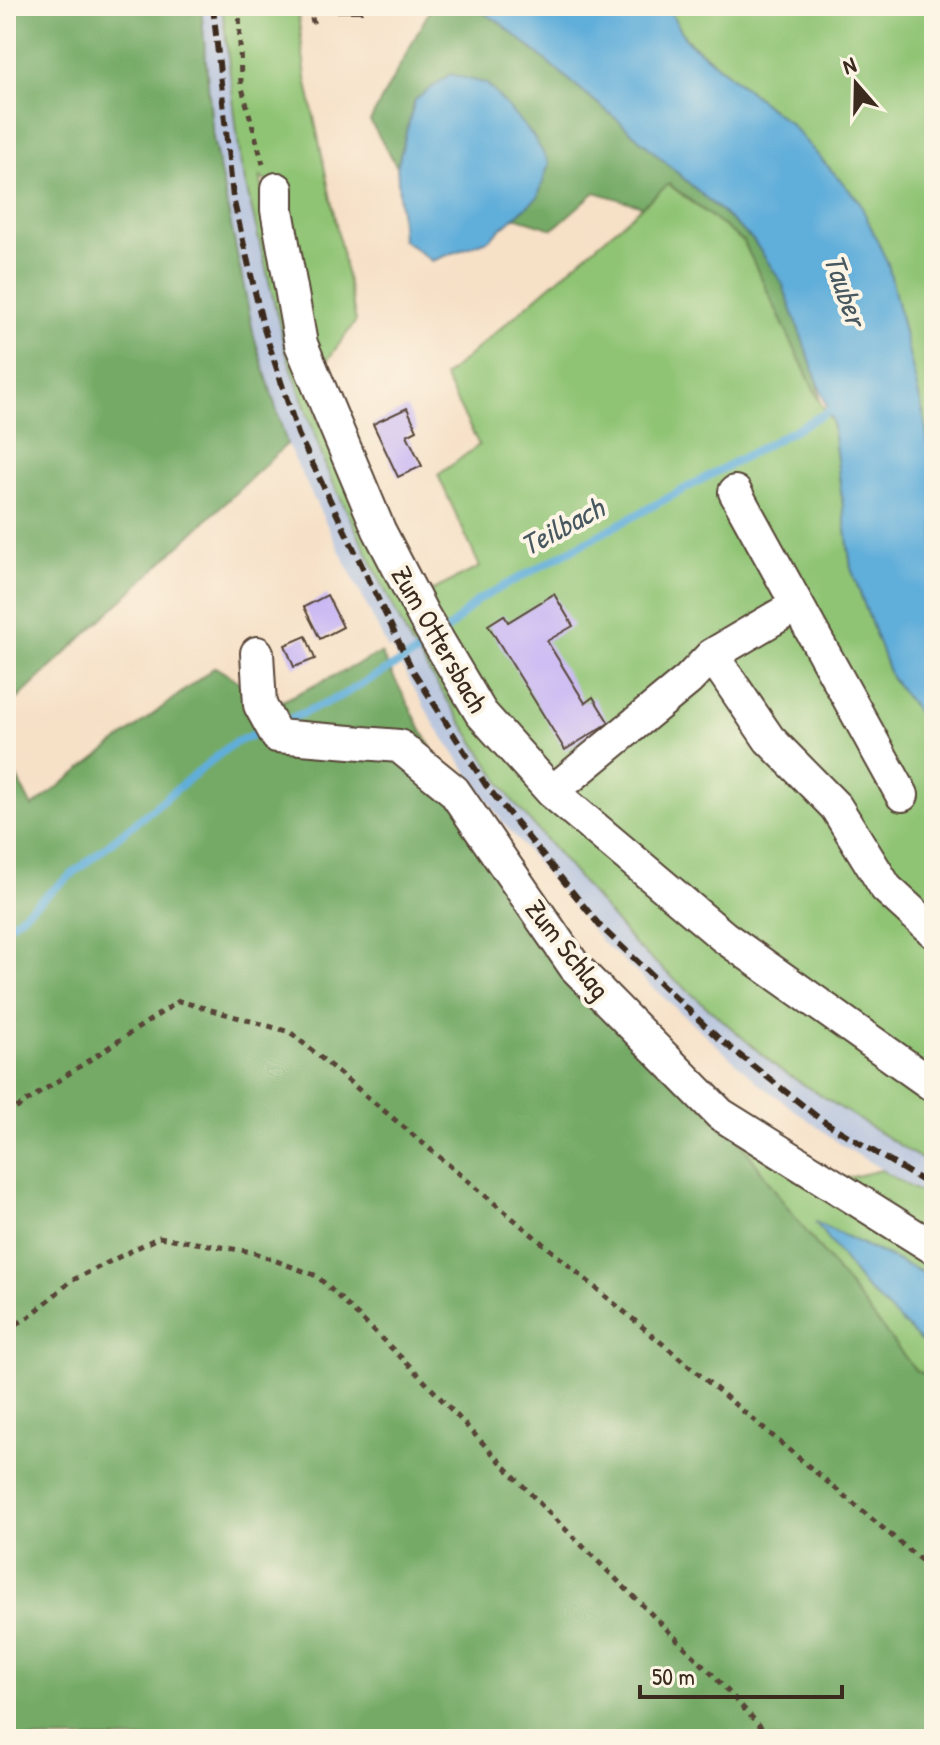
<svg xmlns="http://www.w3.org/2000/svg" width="940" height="1745" viewBox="0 0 940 1745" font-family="'Patrick Hand',sans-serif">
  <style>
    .industrial { fill: #b7c5de }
    .green { fill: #90c475; stroke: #66774a; stroke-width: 2 }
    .forest { fill: #74aa66; stroke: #586a42; stroke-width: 2 }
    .water { fill: #61aeda; stroke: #4e6c7c; stroke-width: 2 }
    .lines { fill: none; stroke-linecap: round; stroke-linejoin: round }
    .stream { stroke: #61aeda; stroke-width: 8 }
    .building { fill: #c2b0f6 }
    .minor-casing { stroke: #574537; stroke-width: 36 }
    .path { stroke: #574537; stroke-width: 5; stroke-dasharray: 6 6; stroke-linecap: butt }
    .minor { stroke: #fff; stroke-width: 32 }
    .rail { stroke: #3b2a1e; stroke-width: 6; stroke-dasharray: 12 6; stroke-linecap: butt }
    .labels { text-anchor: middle; stroke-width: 8; stroke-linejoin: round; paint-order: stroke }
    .street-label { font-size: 28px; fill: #3b2a1e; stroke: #fcf5e5 }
    .water-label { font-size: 30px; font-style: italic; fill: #485860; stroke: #fcf5e5 }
  </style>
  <rect width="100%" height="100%" fill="#fcf5e5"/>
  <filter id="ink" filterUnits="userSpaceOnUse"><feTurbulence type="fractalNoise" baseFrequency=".0125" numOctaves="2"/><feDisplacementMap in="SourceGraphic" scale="16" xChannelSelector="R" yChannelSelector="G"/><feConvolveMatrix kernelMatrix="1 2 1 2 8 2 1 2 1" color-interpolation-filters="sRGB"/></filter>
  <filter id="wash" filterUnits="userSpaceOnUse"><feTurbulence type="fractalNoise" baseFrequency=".006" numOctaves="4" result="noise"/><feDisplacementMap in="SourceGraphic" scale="32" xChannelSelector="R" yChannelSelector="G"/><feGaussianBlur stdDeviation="1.8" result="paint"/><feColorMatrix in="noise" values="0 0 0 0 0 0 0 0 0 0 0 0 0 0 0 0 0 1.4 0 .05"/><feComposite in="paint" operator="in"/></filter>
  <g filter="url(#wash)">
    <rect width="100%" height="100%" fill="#f6e0c6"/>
    <path class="industrial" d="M201,6H222L241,165L286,352L327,470L410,642L511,799L636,946L779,1069L934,1167V1201L843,1146L761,1085L603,943L502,821L436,727L392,650L397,647L388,649L287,444L254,336L213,138Z"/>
    <path class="green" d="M222,6H297L306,78L356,321L315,377L301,344L277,210V189L260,177L269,214L277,270L318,418L392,581L427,636L422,641L431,653L437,650L479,710L462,661L421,596L480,567L438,475L479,445L444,377L668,184L744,242L820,402L832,421L851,568L891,677L934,735V1167L779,1069L636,946L511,799L410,642L327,470L286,352L241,165Z
      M667,6H934V484L925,422L888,264L791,125L686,39Z
      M720,1114L822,1184L881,1170L934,1201V1278L817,1223L921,1342L934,1325V1377L916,1371L790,1211Z"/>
    <path class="forest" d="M6,6H201L213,138L254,336L287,444L6,710Z
      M432,6H471L498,21L619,121L753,240L782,283L817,379L820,402L744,242L669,184L642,206L595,192L553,229L515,217L538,197L415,100L397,167L370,121Z
      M381,653L454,791L575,967L720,1114L790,1211L916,1371L934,1377V1739H6V756L32,807L215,667L276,704Z"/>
    <path class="water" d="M471,6H667L686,40L791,125L859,201L888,264L925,422L934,484V735L891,677L851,568L832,421L782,283L753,240L619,121L498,21Z
      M450,74L487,84L533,136L549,163L538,197L488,240L432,261L402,239L397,167L415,100Z
      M815,1222L934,1278V1325L922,1342L864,1286Z"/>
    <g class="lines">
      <path class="stream" d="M443,634L478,600L835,408
        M285,721L339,697L433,644
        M6,928L232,744L257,733"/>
    </g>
    <g id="blocks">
      <path class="building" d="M317,6H362V12H317Z
        M407,408L417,430L407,435L422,466L398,477L373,424Z
        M554,594L573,626L547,641L585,703L593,697L609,723L565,750L488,625L504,615L508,622Z
        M327,595L343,627L320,639L304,607Z
        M306,636L315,659L294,667L285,645Z"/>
    </g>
  </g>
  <g filter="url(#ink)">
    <use href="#blocks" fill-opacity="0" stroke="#574537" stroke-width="2"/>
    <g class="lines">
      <g class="minor-casing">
        <path id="minor" d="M277,189V210L301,344L379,530L424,617L481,713L552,792L724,937L934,1086
          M735,492L902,795
          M257,653L260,705L277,736L399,746L454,791L575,967L720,1114L934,1248
          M712,655L769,739L836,807L886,888L934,932
          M552,792L688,680L712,655L797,605"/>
      </g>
      <path class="path" d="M239,6L241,84L263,164
        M309,6L314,26
        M6,1115L179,1001L290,1032L934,1571
        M6,1330L29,1317L71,1281L159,1237L252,1252L317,1276L412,1368L544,1508L711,1673L772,1739"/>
      <use href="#minor" class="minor"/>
      <path class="rail" d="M213,6L233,198L263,326L298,434L412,669L485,784L600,926L717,1037L820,1119L934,1188"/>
    </g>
  </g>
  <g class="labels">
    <g class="street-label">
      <text transform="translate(440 639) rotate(60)" y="10">Zum Ottersbach</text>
      <text transform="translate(568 949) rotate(52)" y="10">Zum Schlag</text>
    </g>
    <g class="water-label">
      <text transform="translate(845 290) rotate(71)" y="10">Tauber</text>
      <text transform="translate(562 527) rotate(-28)" y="10">Teilbach</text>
    </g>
  </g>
  <rect width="940" height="1745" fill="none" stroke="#fcf5e5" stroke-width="32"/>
  <g transform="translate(856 84) rotate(340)" stroke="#fcf5e5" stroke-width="6" paint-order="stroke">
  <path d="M0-6L14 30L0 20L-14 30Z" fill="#3b2a1e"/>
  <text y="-12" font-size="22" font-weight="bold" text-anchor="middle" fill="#3b2a1e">N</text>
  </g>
  <path d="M640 1685v12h202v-12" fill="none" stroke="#3b2a1e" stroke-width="4"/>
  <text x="652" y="1685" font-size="24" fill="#3b2a1e" stroke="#fcf5e5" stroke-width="6" paint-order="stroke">50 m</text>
</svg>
